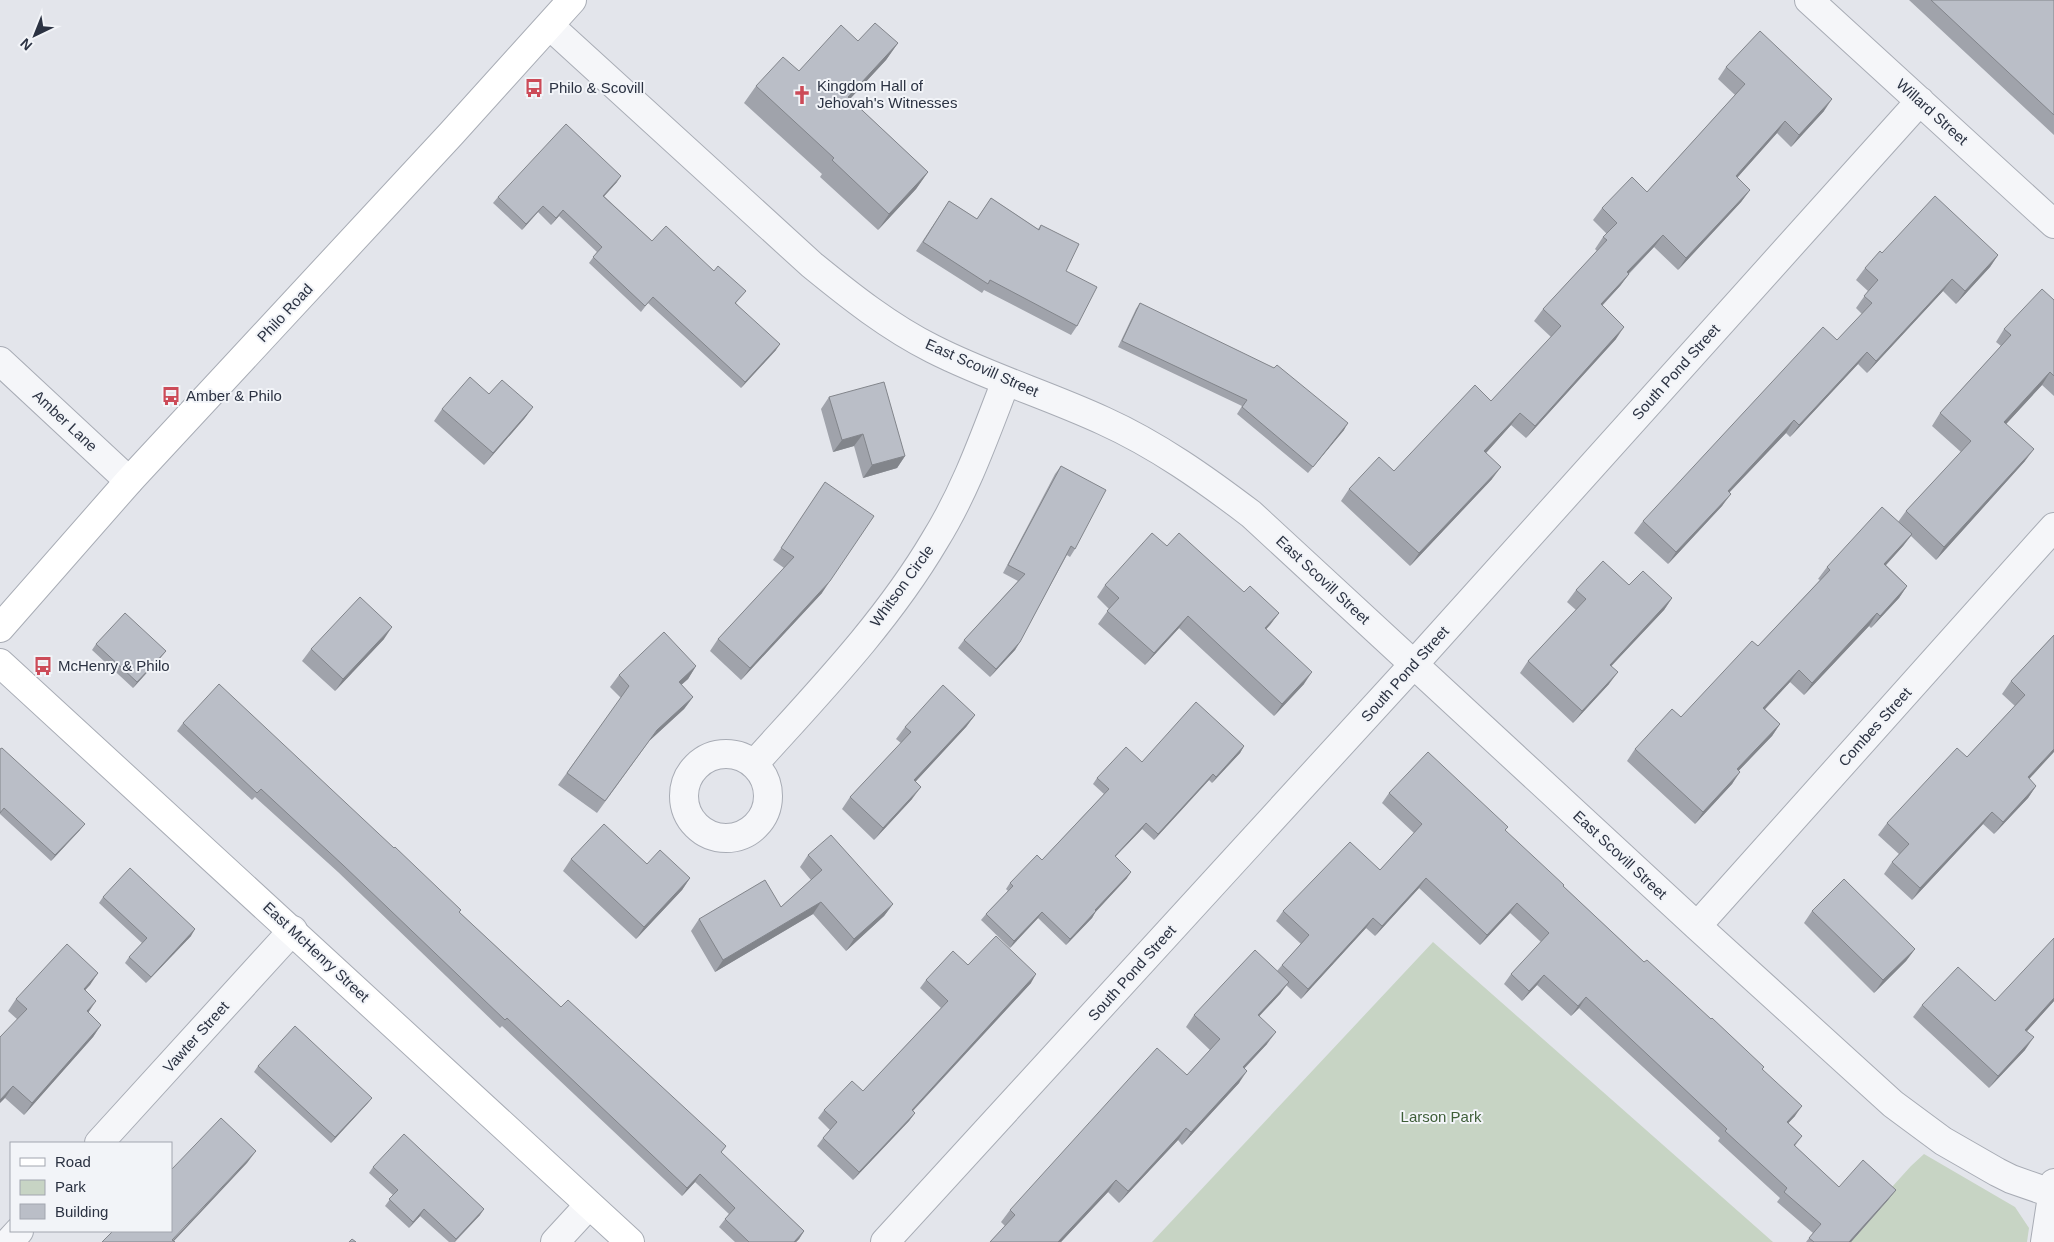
<svg xmlns="http://www.w3.org/2000/svg" width="2054" height="1242" viewBox="0 0 2054 1242" font-family="Helvetica,sans-serif">
  <style>
    .green { fill: #c7d4c4 }
    .lines { fill: none; stroke-linecap: round; stroke-linejoin: round }
    .street-casing { stroke: #a8acb5; stroke-width: 30 }
    .secondary-casing { stroke: #a8acb5; stroke-width: 30 }
    .street { stroke: #f5f6f9; stroke-width: 28 }
    .secondary { stroke: #fff; stroke-width: 28 }
    .wall { fill: #a0a3ab }
    .shaded-wall { fill: #82858b }
    .building { fill: #babec7; stroke: #82858b }
    .labels { text-anchor: middle; stroke-width: 4; stroke-linejoin: round; paint-order: stroke }
    .poi-label { font-size: 15px; fill: #2b3242; stroke: #f2f4f8; text-anchor: start }
    .street-label { font-size: 15px; fill: #2b3242; stroke: #f2f4f8 }
    .park-label { font-size: 15px; fill: #3e5e38; stroke: #f2f4f8 }
  </style>
  <rect width="100%" height="100%" fill="#e3e5eb"/>
  <path class="green" d="M1433,942L1773,1242H1152Z
    M1924,1154L2015,1207L2029,1228L2027,1242H1842L1911,1166Z"/>
  <g class="lines">
    <g class="street-casing">
      <path id="street" d="M1809,0L2054,224
        M550,26L812,265C850,296 889,327 933,349C988,377 1048,395 1104,421C1157,445 1205,479 1251,514L1697,926L1893,1104L1943,1141L1997,1172L2011,1179L2054,1194
        M0,361L129,481
        M684 796a42 42 0 1 1 84 0a42 42 0 1 1-84 0Z
        M754,764C818,693 886,623 935,540C966,490 985,435 1006,381
        M1697,926L2054,527
        M99,1143L293,930
        M9,1242L19,1231
        M555,1242L589,1205
        M885,1242L1414,664L1920,101
        M2045,1242L2054,1183"/>
    </g>
    <g class="secondary-casing">
      <path id="secondary" d="M0,628L129,481L451,134L572,0
        M0,663L630,1242"/>
    </g>
    <use href="#street" class="street"/>
    <use href="#secondary" class="secondary"/>
  </g>
  <path class="wall" d="M1909,0H2054V135Z
    M858,41L898,43L886,60L850,99L928,172L916,189L878,230L820,177L822,174L744,103L756,86L799,71Z
    M1726,67L1824,111L1791,147L1777,133L1737,178L1750,190L1741,202L1678,270L1654,247L1629,274L1620,286L1602,306L1616,339L1526,438L1511,425L1486,453L1492,479L1410,566L1341,501L1349,489L1394,471L1491,401L1551,337L1534,321L1543,309L1597,251L1595,249L1603,237L1607,234L1593,220L1602,208L1647,192L1735,95L1718,79Z
    M617,182L604,196L652,241L714,271L746,291L736,303L776,350L741,388L648,303L641,312L589,263L597,252L559,216L551,225L538,212L522,230L493,203L498,197Z
    M991,198L1038,229L1041,225L1066,271L1077,326L1071,335L984,290L982,293L916,251L949,201L977,219Z
    M1882,253L1998,255L1990,267L1956,304L1943,291L1867,373L1858,364L1790,437L1786,433L1729,493L1722,506L1668,564L1634,533L1643,521L1837,340L1862,314L1856,308L1868,291L1856,280L1865,268Z
    M2054,300V396L2042,385L2006,424L2025,461L1936,560L1911,536L1903,546L1886,565L1907,586L1899,598L1871,628L1869,626L1804,695L1790,682L1765,709L1780,724L1772,736L1739,770L1732,784L1695,824L1627,761L1635,749L1681,717L1758,646L1820,580L1818,579L1827,567L1898,522L1906,511L1961,452L1932,426L1940,413L2001,346L1996,342L2004,329Z
    M1140,303L1344,430L1308,473L1237,414L1242,406L1118,347L1136,309Z
    M829,397L905,456L897,468L863,478L854,446L833,452L821,409Z
    M533,407L524,419L484,465L434,421L442,409Z
    M1061,466L1075,549L1070,557L1067,555L1015,650L990,677L958,648L964,640L1018,581L1003,573L1055,474Z
    M817,495L822,593L741,680L710,651L718,639L784,568L773,560Z
    M1167,546L1279,613L1266,629L1304,684L1274,716L1179,628L1145,665L1098,624L1109,609L1097,597L1105,585Z
    M1629,585L1672,598L1664,610L1611,666L1609,684L1573,723L1520,673L1528,661L1576,610L1567,602L1576,590Z
    M2054,635L2029,779L2036,786L2028,798L1994,834L1983,824L1912,900L1884,874L1892,862L1899,854L1878,835L1887,823L1967,757L2015,706L2002,694L2011,681Z
    M384,639L335,691L302,661L311,649Z
    M96,644L166,651L161,657L133,688L92,650Z
    M696,666L688,679L681,685L693,697L684,709L648,742L597,813L558,785L621,698L610,687L619,675Z
    M975,715L966,727L915,782L912,799L874,840L842,809L850,797L901,743L896,739L905,727Z
    M183,723L459,912L561,1007L726,1146L721,1153L804,1231L799,1239L796,1242H735L719,1227L729,1214L695,1182L682,1196L502,1026L500,1028L338,872L255,797L252,800L177,731Z
    M1244,746L1240,753L1212,783L1209,780L1154,840L1142,829L1115,857L1127,878L1096,911L1092,918L1066,945L1038,918L1010,948L981,920L986,914L1008,891L1006,889L1010,883L1042,860L1104,794L1093,784L1097,778L1142,762Z
    M0,749L80,830L51,861L0,814Z
    M1389,793L1505,831L1563,886L1644,962L1764,1067L1762,1069L1795,1116L1788,1123L1802,1136L1795,1146L1839,1187L1896,1190L1888,1200L1851,1242H1806L1813,1233L1777,1202L1780,1198L1718,1141L1720,1138L1579,1008L1571,1016L1537,985L1522,1001L1504,984L1511,974L1541,942L1510,913L1480,945L1419,888L1375,936L1366,928L1301,999L1286,985L1280,994L1259,1016L1267,1044L1244,1069L1239,1083L1182,1145L1178,1140L1119,1203L1108,1192L1061,1242H990L1005,1226L1001,1222L1010,1210L1187,1075L1210,1050L1186,1027L1194,1015L1277,971L1282,965L1301,944L1276,921L1283,911L1380,870L1414,833L1382,803Z
    M808,855L893,904L884,916L846,951L813,914L715,972L691,931L699,919L781,907L811,880L800,867Z
    M571,859L647,864L690,878L682,890L636,939L563,871Z
    M103,897L191,936L146,983L125,963L129,957L142,943L99,903Z
    M1812,911L1915,949L1906,961L1874,993L1804,923Z
    M968,965L1031,983L913,1111L915,1113L909,1121L853,1180L817,1146L823,1138L830,1130L818,1118L824,1110L863,1091L941,1008L920,988L926,980Z
    M98,973L85,990L88,1012L101,1025L93,1037L24,1115L5,1098L17,1019L8,1011L16,999Z
    M1995,1001H2054L2027,1031L2025,1050L1989,1088L1913,1017L1922,1005Z
    M258,1066L372,1098L367,1104L331,1143L254,1072Z
    M373,1167L480,1215L455,1242H449L420,1216L409,1228L385,1206L393,1195L369,1173Z"/>
  <path class="shaded-wall" d="M898,43L886,60L836,114L848,97Z
    M1832,99L1824,111L1791,147L1799,135Z
    M1785,121L1777,133L1727,189L1736,176Z
    M928,172L916,189L878,230L889,214Z
    M621,176L617,182L599,202L603,196Z
    M1750,190L1741,202L1678,270L1686,258Z
    M543,206L538,212L522,230L526,224Z
    M563,210L559,216L551,225L556,218Z
    M1663,235L1654,247L1618,284L1627,272Z
    M1998,255L1990,267L1956,304L1965,291Z
    M1629,274L1620,286L1592,316L1601,304Z
    M1952,279L1943,291L1867,373L1876,361Z
    M1624,327L1616,339L1526,438L1535,426Z
    M780,344L776,350L741,388L745,382Z
    M1867,352L1858,364L1790,437L1799,425Z
    M2050,372L2042,385L1996,435L2004,422Z
    M533,407L524,419L484,465L493,453Z
    M1520,413L1511,425L1476,464L1484,451Z
    M1794,420L1786,433L1719,503L1728,491Z
    M1348,423L1344,430L1308,473L1313,467Z
    M863,434L854,446L833,452L842,440Z
    M2034,449L2025,461L1936,560L1944,547Z
    M905,456L897,468L863,478L872,465Z
    M1501,467L1492,479L1410,566L1419,553Z
    M1731,494L1722,506L1668,564L1676,552Z
    M1912,534L1903,546L1876,576L1884,564Z
    M830,581L822,593L741,680L750,668Z
    M1907,586L1899,598L1871,628L1880,616Z
    M1672,598L1664,610L1601,677L1610,665Z
    M1279,613L1270,625L1256,640L1265,628Z
    M1877,613L1869,626L1804,695L1812,683Z
    M1188,616L1179,628L1145,665L1154,653Z
    M392,627L384,639L335,691L343,679Z
    M1020,642L1015,650L990,677L996,669Z
    M166,651L161,657L133,688L137,682Z
    M696,666L688,679L671,694L679,682Z
    M1799,670L1790,682L1755,720L1763,708Z
    M1312,672L1304,684L1274,716L1282,704Z
    M1618,672L1609,684L1573,723L1582,711Z
    M693,697L684,709L648,742L597,813L657,730Z
    M975,715L966,727L905,793L914,780Z
    M1780,724L1772,736L1729,781L1737,769Z
    M1244,746L1240,753L1212,783L1216,777Z
    M2054,749V752L2019,790L2028,777Z
    M1740,772L1732,784L1695,824L1703,812Z
    M1213,774L1209,780L1154,840L1158,834Z
    M2036,786L2028,798L1994,834L2003,822Z
    M921,787L912,799L874,840L883,828Z
    M1992,812L1983,824L1912,900L1920,888Z
    M1146,823L1142,829L1110,862L1115,856Z
    M85,824L80,830L51,861L55,855Z
    M1131,872L1127,878L1091,917L1095,910Z
    M690,878L682,890L636,939L644,927Z
    M1426,878L1419,888L1375,936L1382,926Z
    M821,902L813,914L715,972L723,960Z
    M1517,903L1510,913L1480,945L1487,935Z
    M893,904L884,916L846,951L854,939Z
    M1096,911L1092,918L1066,945L1070,939Z
    M1042,912L1038,918L1010,948L1014,941Z
    M1373,918L1366,928L1301,999L1308,989Z
    M195,929L191,936L146,983L151,977Z
    M1915,949L1906,961L1874,993L1883,980Z
    M98,973L90,985L75,1001L84,989Z
    M1036,974L1031,983L906,1118L912,1110Z
    M1544,975L1537,985L1522,1001L1529,991Z
    M1289,982L1280,994L1249,1027L1258,1015Z
    M1586,997L1579,1008L1571,1016L1578,1006Z
    M2054,998V1001L2017,1042L2025,1030Z
    M96,1001L88,1013L87,1011Z
    M101,1025L93,1037L24,1115L32,1103Z
    M1276,1032L1267,1044L1234,1079L1243,1067Z
    M2034,1037L2025,1050L1989,1088L1998,1076Z
    M1247,1071L1239,1083L1182,1145L1191,1132Z
    M13,1086L5,1098L0,1103V1100Z
    M372,1098L367,1104L331,1143L335,1137Z
    M1802,1106L1795,1116L1780,1132L1787,1122Z
    M915,1113L909,1121L853,1180L859,1172Z
    M1186,1128L1178,1140L1119,1203L1128,1191Z
    M256,1151L247,1163L173,1242H171Z
    M700,1174L695,1182L682,1196L687,1188Z
    M1116,1180L1108,1192L1061,1242H1058Z
    M1896,1190L1888,1200L1851,1242H1849Z
    M424,1209L420,1216L409,1228L413,1222Z
    M484,1209L480,1215L454,1242L456,1239Z
    M804,1231L799,1239L796,1242H794Z"/>
  <path class="building" d="M1931,0H2054V115Z
    M875,23L898,43L848,97L928,172L889,214L832,160L834,158L756,86L783,57L799,71L841,25L858,41Z
    M1760,31L1832,99L1799,135L1785,121L1736,176L1750,190L1686,258L1663,235L1627,272L1629,274L1601,304L1624,327L1535,426L1520,413L1484,451L1501,467L1419,553L1349,489L1379,457L1394,471L1475,385L1491,401L1561,326L1543,309L1607,240L1603,237L1617,223L1602,208L1632,177L1647,192L1745,84L1726,67Z
    M566,124L621,176L603,196L652,241L666,226L714,271L718,266L746,291L735,303L780,344L745,382L653,297L645,306L593,257L602,247L563,210L556,218L543,206L526,224L498,197Z
    M1935,196L1998,255L1965,291L1952,279L1876,361L1867,352L1799,425L1794,420L1728,491L1731,494L1676,552L1643,521L1823,327L1837,340L1872,303L1864,296L1878,280L1865,268L1880,251L1882,253Z
    M991,198L1039,230L1041,225L1079,244L1066,271L1097,287L1077,326L990,280L988,284L923,242L949,201L977,219Z
    M2042,289L2054,300V376L2050,372L2004,422L2034,449L1944,547L1906,511L1971,441L1940,413L2011,335L2004,329Z
    M1140,303L1274,368L1277,365L1348,423L1313,467L1242,407L1247,400L1122,341Z
    M470,377L489,394L502,380L533,407L493,453L442,409Z
    M884,382L905,456L872,465L863,434L842,440L829,397Z
    M1061,466L1106,490L1075,549L1071,546L1020,642L996,669L964,640L1025,574L1008,565Z
    M825,482L874,516L830,581L750,668L718,639L794,557L781,548Z
    M1882,507L1912,534L1884,564L1907,586L1880,616L1877,613L1812,683L1799,670L1763,708L1780,724L1737,769L1740,772L1703,812L1635,749L1672,709L1681,717L1752,641L1758,646L1830,570L1827,567Z
    M1152,533L1167,546L1179,533L1244,592L1250,586L1279,613L1265,628L1312,672L1282,704L1188,616L1154,653L1107,611L1119,598L1105,585Z
    M1603,561L1629,585L1643,571L1672,598L1610,665L1618,672L1582,711L1528,661L1586,599L1576,590Z
    M360,597L392,627L343,679L311,649Z
    M125,613L166,651L137,682L96,644Z
    M664,632L696,666L679,682L693,697L657,730L605,801L567,773L629,686L619,675Z
    M2054,635V749L2028,777L2036,786L2003,822L1992,812L1920,888L1892,862L1909,844L1887,823L1957,748L1967,757L2025,695L2011,681Z
    M219,684L394,848L395,847L461,910L459,912L561,1007L568,1000L726,1146L721,1152L804,1231L794,1242H749L725,1219L735,1208L700,1174L687,1188L507,1018L505,1020L343,865L261,789L257,793L183,723Z
    M943,685L975,715L914,780L921,787L883,828L850,797L911,732L905,727Z
    M1196,702L1244,746L1216,777L1213,774L1158,834L1146,823L1115,856L1131,872L1095,910L1096,911L1070,939L1042,912L1014,941L986,914L1013,886L1010,883L1037,855L1042,860L1109,789L1097,778L1126,747L1142,762Z
    M2,748L85,824L55,855L4,808L0,813V749Z
    M1428,752L1508,827L1505,830L1564,885L1563,886L1644,962L1647,960L1711,1019L1712,1018L1764,1067L1762,1069L1802,1106L1787,1122L1802,1136L1794,1145L1839,1187L1863,1160L1896,1190L1849,1242H1814L1809,1238L1821,1224L1784,1192L1787,1188L1725,1131L1727,1129L1586,997L1578,1006L1544,975L1529,991L1511,974L1549,933L1517,903L1487,935L1426,878L1382,926L1373,918L1308,989L1282,965L1309,935L1283,911L1350,842L1380,870L1422,824L1389,793Z
    M604,824L647,864L660,850L690,878L644,927L571,859Z
    M831,835L893,904L854,939L821,902L723,960L699,919L765,880L781,907L822,870L808,855Z
    M130,868L195,929L151,977L129,957L147,938L103,897Z
    M1844,879L1915,949L1883,980L1812,911Z
    M996,936L1036,974L912,1110L915,1113L859,1172L823,1138L837,1122L824,1110L852,1081L863,1091L948,1001L926,980L953,951L968,965Z
    M2054,938V998L2025,1030L2034,1037L1998,1076L1922,1005L1958,967L1995,1001Z
    M67,944L98,973L84,989L96,1001L87,1011L101,1025L32,1103L13,1086L0,1100V1037L27,1009L16,999Z
    M1255,950L1289,982L1258,1015L1276,1032L1243,1067L1247,1071L1191,1132L1186,1128L1128,1191L1116,1180L1058,1242H990L1015,1215L1010,1210L1157,1048L1187,1075L1220,1039L1194,1015Z
    M295,1026L372,1098L335,1137L258,1066Z
    M221,1118L256,1151L172,1240L175,1242H102L113,1231H171V1170Z
    M404,1134L484,1209L456,1239L424,1209L413,1222L389,1199L398,1190L373,1167Z
    M352,1239L356,1242H349Z"/>
  <defs>
    <g id="bus-bare" transform="scale(1.5)"><path d="M-5-6H5V4H4V6H2V4H-2V6H-4V4H-5ZM-3.5-4V0h7V-4ZM-3.5 1.2v1.5H-2V1.2ZM2 1.2v1.5H3.5V1.2Z" fill="#cc4b58" stroke="#f2f4f8" stroke-width="2.5" paint-order="stroke"/></g>
    <g id="church-bare" transform="scale(1.5)"><path d="M-1.2-6h2.4v3.5h3.3v2.4h-3.3V6h-2.4V-.1h-3.3v-2.4h3.3Z" fill="#cc4b58" stroke="#f2f4f8" stroke-width="2.5" paint-order="stroke"/></g>
  </defs>
  <g fill-rule="evenodd">
    <use href="#bus-bare" x="534" y="88"/>
    <use href="#church-bare" x="802" y="95"/>
    <use href="#bus-bare" x="171" y="396"/>
    <use href="#bus-bare" x="43" y="666"/>
  </g>
  <g class="labels">
    <g class="poi-label">
      <text x="817" y="91">Kingdom Hall of<tspan x="817" dy="17">Jehovah's Witnesses</tspan></text>
      <text x="549" y="93">Philo &amp; Scovill</text>
      <text x="186" y="401">Amber &amp; Philo</text>
      <text x="58" y="671">McHenry &amp; Philo</text>
    </g>
    <g class="street-label">
      <text transform="translate(1932 112) rotate(42)" y="5">Willard Street</text>
      <text transform="translate(285 313) rotate(-47)" y="5">Philo Road</text>
      <text transform="translate(982 368) rotate(24)" y="5">East Scovill Street</text>
      <text transform="translate(1676 372) rotate(-48)" y="5">South Pond Street</text>
      <text transform="translate(65 421) rotate(43)" y="5">Amber Lane</text>
      <text transform="translate(1323 580) rotate(43)" y="5">East Scovill Street</text>
      <text transform="translate(902 586) rotate(-54)" y="5">Whitson Circle</text>
      <text transform="translate(1405 674) rotate(-48)" y="5">South Pond Street</text>
      <text transform="translate(1875 727) rotate(-48)" y="5">Combes Street</text>
      <text transform="translate(1620 855) rotate(43)" y="5">East Scovill Street</text>
      <text transform="translate(316 952) rotate(43)" y="5">East McHenry Street</text>
      <text transform="translate(1132 973) rotate(-48)" y="5">South Pond Street</text>
      <text transform="translate(196 1037) rotate(-48)" y="5">Vawter Street</text>
    </g>
    <g class="park-label">
      <text x="1441" y="1122">Larson Park</text>
    </g>
  </g>
  <rect x="10" y="1142" width="162" height="90" fill="#f2f4f8" stroke="#a2a6af"/>
  <rect x="20" y="1158" width="25" height="8" fill="#ffffff" stroke="#a2a6af"/>
  <text x="55" y="1167" font-size="15" fill="#2b3242">Road</text>
  <rect x="20" y="1180" width="25" height="15" fill="#c7d4c4" stroke="#a2a6af"/>
  <text x="55" y="1192" font-size="15" fill="#2b3242">Park</text>
  <rect x="20" y="1204" width="25" height="15" fill="#babec7" stroke="#a2a6af"/>
  <text x="55" y="1217" font-size="15" fill="#2b3242">Building</text>
  <g transform="translate(35 35) rotate(223)" stroke="#f2f4f8" stroke-width="4" paint-order="stroke">
  <path d="M0-4L9 19L0 12L-9 19Z" fill="#2b3242"/>
  <text y="-8" font-size="14" font-weight="bold" text-anchor="middle" fill="#2b3242">N</text>
  </g>
</svg>
